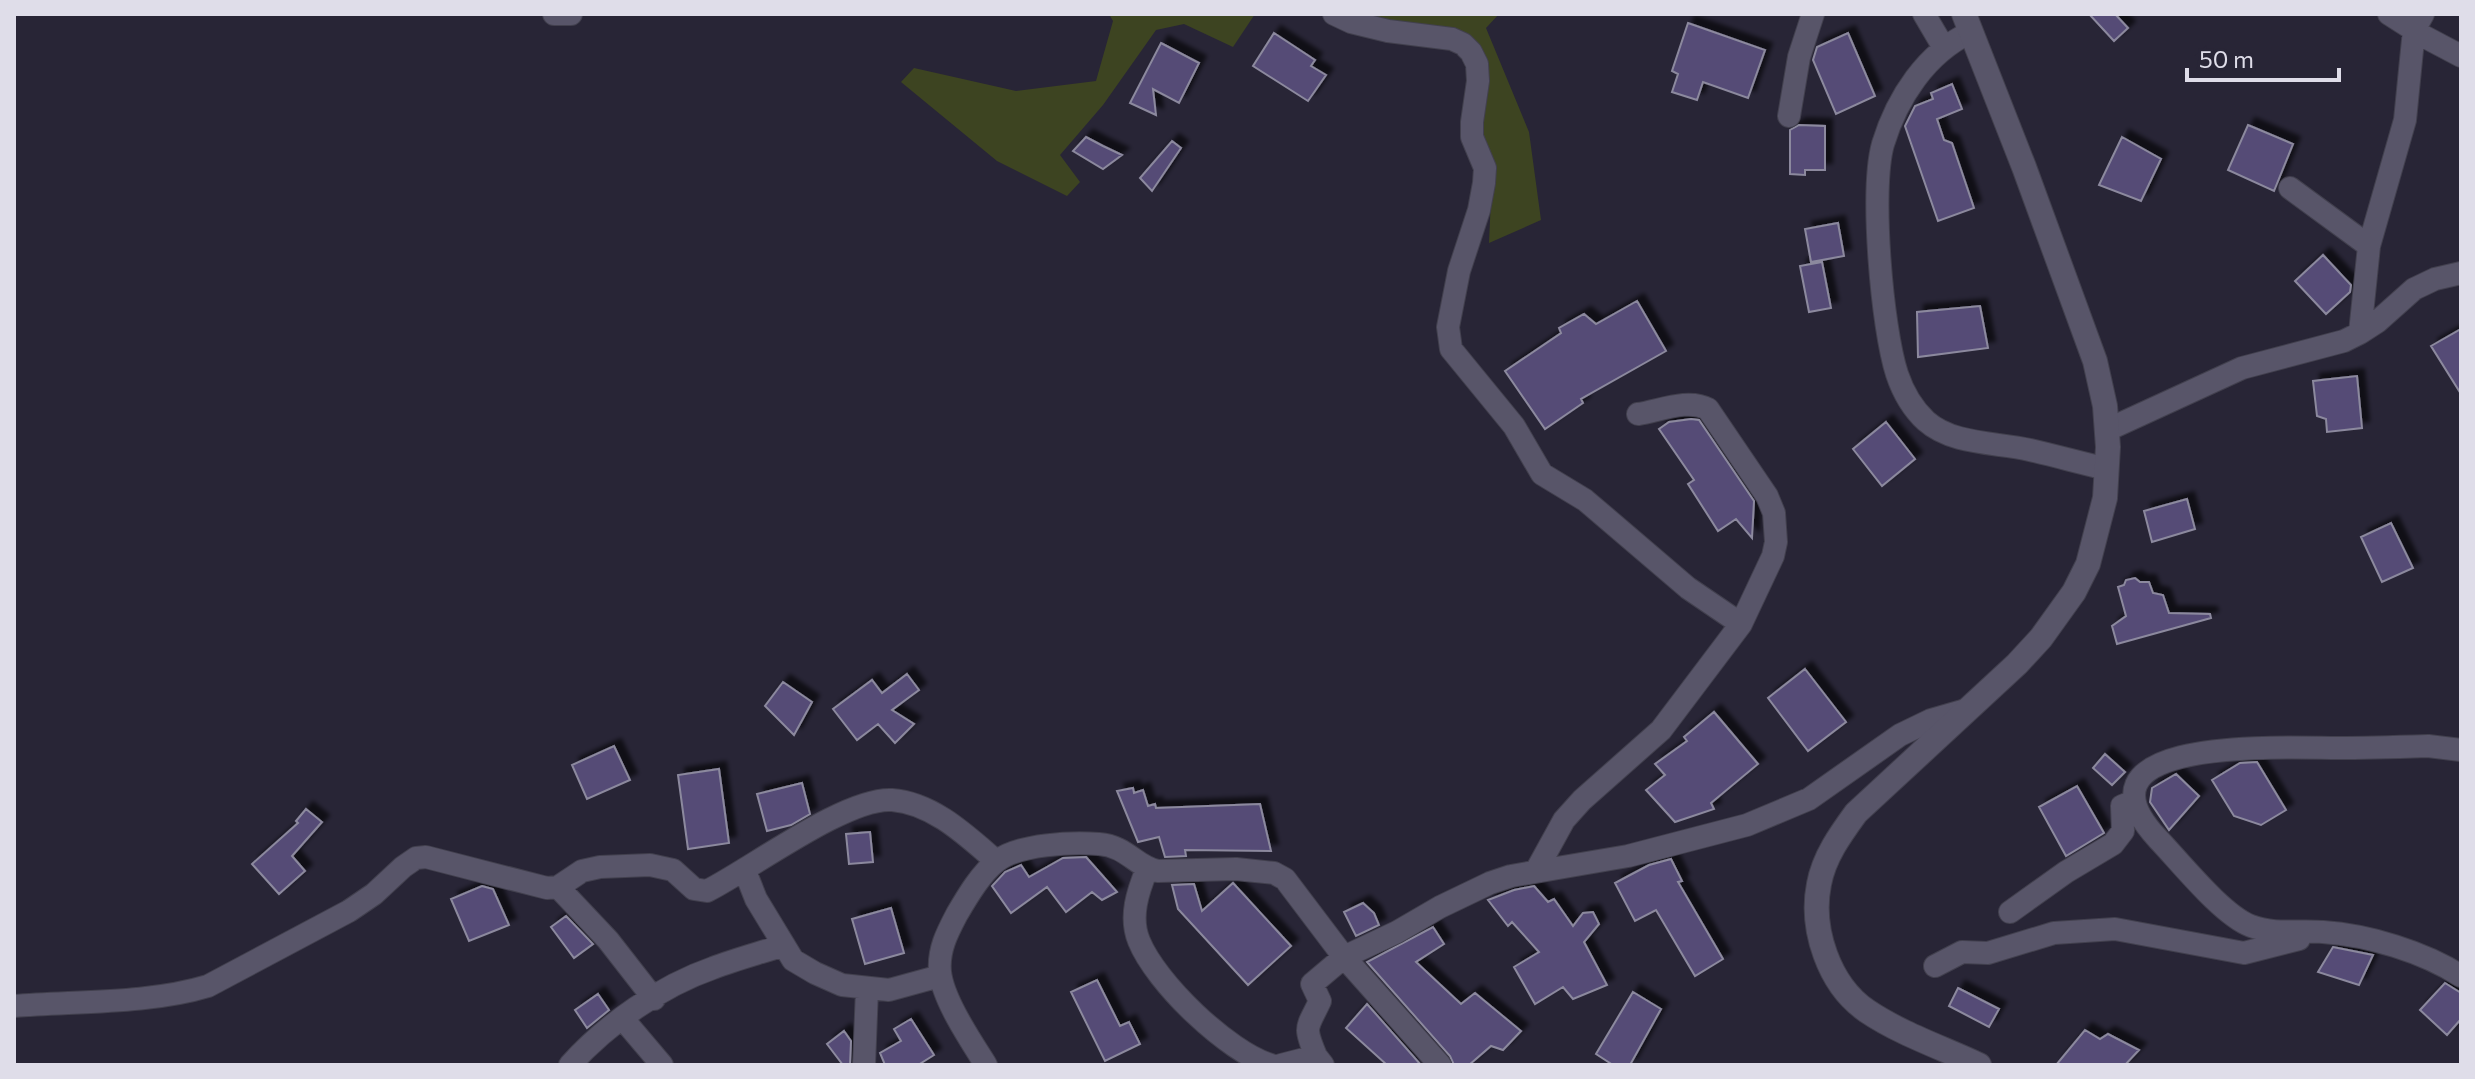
<svg xmlns="http://www.w3.org/2000/svg" width="2475" height="1079" viewBox="0 0 2475 1079" font-family="Commissioner,sans-serif">
  <style>
    .green { fill: #3d4421 }
    .building { fill: #544c76; stroke: #8c899e; stroke-width: 2; filter: url(#shadow) }
    .lines { fill: none; stroke-linecap: round; stroke-linejoin: round }
    .street-casing { stroke: #42404e; stroke-width: 24 }
    .secondary-casing { stroke: #42404e; stroke-width: 26 }
    .street { stroke: #585569; stroke-width: 22 }
    .secondary { stroke: #585569; stroke-width: 24 }
  </style>
  <defs>
    <filter id="shadow"><feDropShadow dx="7" dy="-7" stdDeviation="2" flood-color="#0009"/></filter>
  </defs>
  <rect width="100%" height="100%" fill="#282536"/>
  <path class="green" d="M1109,14H1255L1233,47L1184,24L1156,30L1103,105L1060,155L1080,182L1067,196L997,161L901,82L914,68L1016,91L1096,81L1113,21Z
    M1341,14H1499L1486,28L1529,132L1541,220L1489,243L1492,176L1477,109L1476,53Z"/>
  <path class="building" d="M2089,14H2115L2128,28L2114,41Z
    M1688,23L1765,50L1748,98L1703,82L1697,100L1672,92L1678,74L1672,71Z
    M1274,33L1315,60L1311,66L1326,75L1308,101L1253,66Z
    M1848,33L1875,96L1836,114L1813,60L1817,47Z
    M1161,43L1199,63L1179,103L1153,89L1156,115L1130,103Z
    M1952,84L1962,109L1937,119L1944,140L1952,143L1974,208L1938,221L1905,126L1915,106L1933,99L1931,93Z
    M1799,125L1825,126V170H1805V175L1790,174V130Z
    M2248,125L2293,144L2274,191L2228,170Z
    M1086,137L1103,146L1122,155L1103,169L1073,151Z
    M2122,137L2161,159L2141,201L2099,185Z
    M1172,141L1181,148L1152,191L1140,178Z
    M1838,223L1844,256L1811,262L1805,229Z
    M2323,255L2351,285L2350,292L2326,314L2295,281Z
    M1822,262L1831,308L1809,312L1800,266Z
    M1637,301L1666,351L1581,399L1583,403L1545,429L1505,371L1561,333L1559,328L1584,314L1596,324Z
    M1980,306L1988,348L1918,357L1917,312Z
    M2461,329V394L2431,346Z
    M2357,376L2362,428L2327,432L2326,419L2317,416L2313,381Z
    M1691,419L1699,420L1754,501L1752,538L1736,519L1718,531L1688,484L1694,480L1659,429L1669,422Z
    M1886,422L1915,459L1882,486L1853,449Z
    M2187,499L2195,529L2152,542L2144,511Z
    M2391,523L2413,568L2382,582L2361,537Z
    M2135,578L2140,582H2149L2153,593L2163,595L2169,613L2210,614L2211,618L2117,644L2112,626L2126,616L2118,587L2124,585L2126,580Z
    M1805,669L1846,722L1808,751L1768,698Z
    M907,674L919,690L892,710L914,724L895,743L878,724L857,740L833,709L872,680L882,693Z
    M783,682L812,702L794,735L765,706Z
    M1714,712L1758,764L1711,803L1714,809L1675,822L1646,790L1665,775L1655,764L1687,741L1684,737Z
    M614,746L630,780L587,799L572,765Z
    M2105,754L2125,772L2112,785L2093,768Z
    M2257,762L2286,810L2261,825L2234,816L2212,780L2240,763Z
    M719,769L729,843L688,849L678,775Z
    M2176,774L2199,796L2169,830L2150,802L2152,788Z
    M802,783L810,814L791,825L767,831L757,794Z
    M2077,786L2104,833L2066,856L2039,807Z
    M1133,788L1134,793L1143,790L1148,806L1155,804L1156,808L1260,804L1271,851L1185,850L1186,856L1165,857L1159,837L1138,842L1117,791Z
    M306,809L322,822L292,856L305,871L279,894L252,864L298,823L296,821Z
    M870,832L873,862L849,864L846,834Z
    M1086,857L1117,892L1102,900L1092,892L1066,912L1047,887L1011,913L992,886L1005,872L1021,865L1029,877L1063,858Z
    M1671,859L1682,881L1678,882L1723,959L1695,976L1656,910L1635,921L1615,883L1649,865Z
    M1233,883L1291,946L1248,985L1178,909L1172,885L1194,884L1202,911Z
    M482,886L493,889L509,925L469,941L451,899Z
    M1534,886L1548,902L1554,899L1573,926L1583,913L1593,912L1599,924L1584,942L1607,985L1573,999L1563,987L1535,1004L1514,967L1539,952L1512,922L1508,926L1488,900L1514,890Z
    M1363,903L1374,913L1379,925L1356,936L1344,912Z
    M891,908L904,953L865,964L852,919Z
    M566,916L593,944L574,958L551,927Z
    M1433,927L1444,944L1416,962L1461,1004L1475,993L1521,1031L1503,1050L1491,1046L1469,1065H1454L1450,1056L1367,962Z
    M2333,947L2373,955L2359,985L2318,972Z
    M1097,980L1120,1026L1129,1022L1140,1044L1105,1061L1071,992Z
    M2445,983L2461,993V1019L2447,1035L2420,1010Z
    M1958,988L1999,1009L1989,1027L1949,1006Z
    M1633,992L1661,1009L1630,1065H1613L1596,1054Z
    M598,994L609,1010L587,1028L575,1010Z
    M1367,1004L1421,1065H1387L1346,1028Z
    M911,1019L934,1055L918,1065H885L880,1053L901,1041L894,1029Z
    M2085,1030L2100,1039L2108,1034L2139,1050L2125,1065H2056Z
    M844,1031L851,1041L850,1065H843L827,1044Z"/>
  <g class="lines">
    <g class="street-casing">
      <path id="street" d="M554,14H571
        M1334,14L1351,22L1388,31L1452,39L1463,44L1471,52L1477,64L1478,81L1472,122V137L1485,168L1484,183L1479,210L1459,271L1448,327L1451,349L1514,426L1542,474L1585,500L1688,588L1741,624L1661,730L1582,800L1564,820L1536,871
        M1924,14L1944,48
        M2389,14L2425,37L2461,56
        M1971,32C1926,53 1897,98 1883,144C1870,190 1882,328 1897,374C1903,392 1912,408 1926,421C1953,445 1996,442 2030,450C2056,456 2081,463 2107,469
        M1789,116L1799,57L1813,14
        M2290,188L2369,246L2360,333
        M2369,246L2405,120L2414,30L2423,14
        M1638,414C1659,411 1688,398 1708,409L1767,496L1774,513L1776,542L1773,556L1741,624
        M2107,430L2242,368L2344,341L2360,333L2377,322L2414,289L2435,279L2461,273
        M2461,750L2428,746C2398,747 2368,748 2337,748C2288,748 2061,735 2158,839C2181,863 2222,915 2251,926C2275,935 2299,930 2323,932C2368,935 2424,952 2461,976
        M1147,869C1138,891 1129,917 1139,941C1156,983 1228,1052 1271,1065
        M745,871L756,899L793,960L815,973L842,985L889,990L940,976
        M558,887L608,940L654,999
        M2010,912L2066,872L2113,844L2123,831L2122,806L2134,801
        M1935,966L1962,952L1988,953L2054,933L2115,929L2244,953L2299,939
        M14,1006C76,1001 149,1004 208,986L349,911L374,894L403,867L416,858L426,857L547,888L558,887L582,871L600,867L650,865L673,870L694,889L707,891C751,869 846,797 892,800C933,803 967,836 996,861
        M623,1019L662,1065
        M1316,1056C1303,1025 1307,1029 1320,1001L1312,984L1344,957L1397,932L1440,907L1490,883L1511,876L1628,856L1747,825L1809,799L1900,735L1931,720L1969,709
        M570,1065C607,1024 661,986 713,968C736,959 760,953 784,945
        M864,1065L867,989
        M986,1065C971,1041 943,1000 940,972C938,950 947,933 957,914C967,897 981,873 997,861C1019,844 1072,842 1099,844C1127,846 1136,867 1158,871L1236,869L1274,873L1285,879L1344,957L1440,1065
        M1281,1065L1316,1056L1323,1065"/>
    </g>
    <g class="secondary-casing">
      <path id="secondary" d="M1964,14L2024,167L2095,361L2105,406L2108,447L2105,498L2088,564L2074,592L2041,638L2017,664L1856,813C1840,835 1824,857 1819,884C1810,929 1829,985 1867,1011C1901,1034 1943,1048 1979,1065"/>
    </g>
    <use href="#street" class="street"/>
    <use href="#secondary" class="secondary"/>
  </g>
  <rect width="2475" height="1079" fill="none" stroke="#dfdde9" stroke-width="32"/>
  <path d="M2187 68v12h152v-12" fill="none" stroke="#dfdde9" stroke-width="4"/>
  <text x="2199" y="68" font-size="24" fill="#dfdde9" stroke="#282536" stroke-width="6" paint-order="stroke">50 m</text>
</svg>
